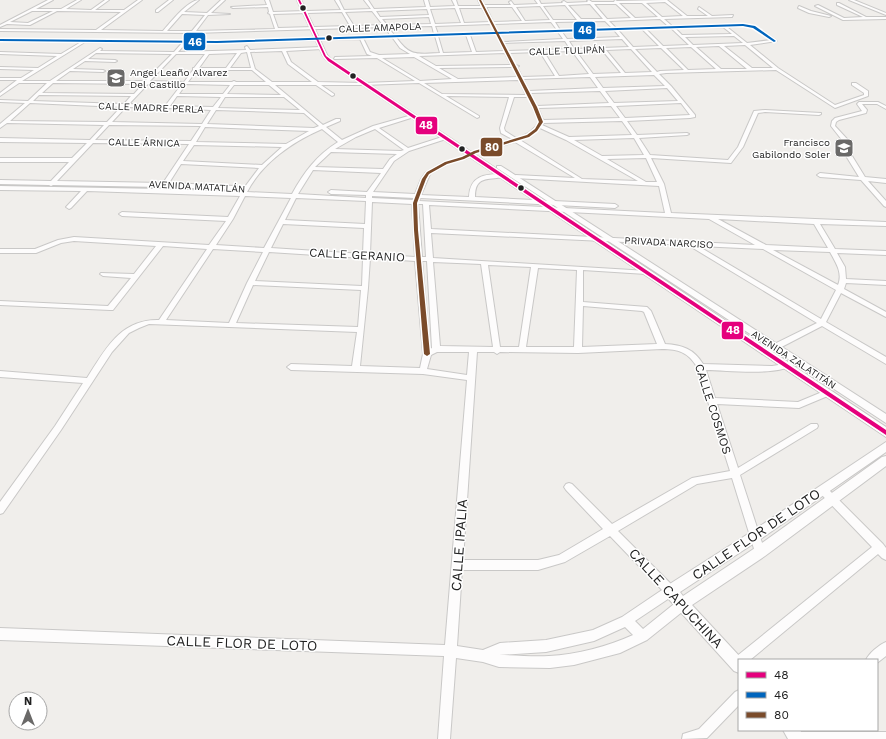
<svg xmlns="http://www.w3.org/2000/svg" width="886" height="739" viewBox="0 0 886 739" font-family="'Work Sans',sans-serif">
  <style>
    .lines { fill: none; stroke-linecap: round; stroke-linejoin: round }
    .minor-casing { stroke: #c9c8c7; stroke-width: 2 }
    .tertiary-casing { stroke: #c9c8c7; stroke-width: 2 }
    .minor { fill: #fdfcfc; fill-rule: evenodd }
    .tertiary { fill: #fdfcfc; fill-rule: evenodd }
    .bus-1-casing { stroke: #fff; stroke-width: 3 }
    .bus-2-casing { stroke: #fff; stroke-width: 3 }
    .bus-3-casing { stroke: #fff; stroke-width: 3 }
    .bus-1 { fill: #e5007d; fill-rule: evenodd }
    .bus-2 { fill: #0065bd; fill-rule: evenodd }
    .bus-3 { fill: #7a4b2a; fill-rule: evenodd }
    .bus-dot { fill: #222; stroke: #fff; stroke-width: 1.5 }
    .labels { text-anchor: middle; stroke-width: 3; stroke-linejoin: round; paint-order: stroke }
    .far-street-label { font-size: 10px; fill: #222; stroke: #fff }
    .far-poi-label { font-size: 10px; fill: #222; stroke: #fff; text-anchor: start }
    .street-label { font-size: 12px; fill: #222; stroke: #fff }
    .near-street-label { font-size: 14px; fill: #222; stroke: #fff }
    .line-badge { stroke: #fff; stroke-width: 1.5 }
    .badge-label { font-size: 11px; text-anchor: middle; font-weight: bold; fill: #fff }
  </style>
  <rect width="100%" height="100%" fill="#f0eeeb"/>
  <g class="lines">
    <g class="minor-casing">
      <path id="minor" d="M48,0H53L36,9H61L77,0H81L66,9L91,10L105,0H109L95,10H124L138,0H142L101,30L163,31C170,23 188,0 199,0L184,12L207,13L221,0H225L211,13L230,14L208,15L196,31L275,29L270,14L268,13L269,12L268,7L233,8L231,7L267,5L265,0H269L273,12L341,10L335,0H339L344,10L371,9L364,0H368L374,9L426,7L424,0H428L430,7L455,6L452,0H456L458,6H481L478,0H482L484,5H511L509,2L511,1L514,5L538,4L535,0H539L541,4L563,3L562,2L564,1L567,3L588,2L587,1L589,0L592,2H614L615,0L617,1L667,0L687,16H708L698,9L699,7L712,16L733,15L732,17L664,19L672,26L743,24L755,26L777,41L750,45L778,68L835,105L864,95V93L852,85V83H856L868,91V96L835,108L776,70L666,73L659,74L671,86L695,115V117L690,118L627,121L637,135L687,133L689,134L687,135L639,138L650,155L728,160L738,147L754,111L765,110L821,113V114L819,115L765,112L758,113L743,147L731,163L651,158L664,184L671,213L886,222V226L820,224L835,249L886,251V255L837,253L845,267L846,279L886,281V285L846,283L844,289L886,312V317L841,293L826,322L886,357V364L822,326L768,354H762L761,352L762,350L817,323L688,245L431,233L433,258L648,271L649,272L646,274L583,270V302L647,307L651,311L665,344C682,345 694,349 703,364L772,366L785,364L793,358H799L800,360C785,378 728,370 706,370L715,398L798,402L827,390L831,393L830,395L799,408L717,404L738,468L811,424H817L818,426L817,428L740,475L765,552L764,555L760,557L756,555L755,552L732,478L697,484L618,531L674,587L675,591L674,595L635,621L643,629L679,600L683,599L687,600L689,604L687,608L647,640L620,653L574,665L550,668L499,667L483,662L456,658L450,739H438L444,656L0,640V628L445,645L467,380L423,374L291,370L287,367L291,364L352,366L357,332L149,324L139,328L129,333L112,352L61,430L3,513L0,514V502L55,426L83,383L0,377V371L87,378C105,350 120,319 159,320L207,249L163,246L113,310H110L0,305V301L108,306L131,278L103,276L100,274L101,273L134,274L156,246L74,241L61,243L36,253H0V249H35L58,240L74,237L209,245L226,221L122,216L119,214L122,212L228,217L240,196L87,191L71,208L69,209L66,207L81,191L0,190V186L161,189L160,188L161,187L53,185L51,186L49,185L0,184V180L51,181L69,162H0V158H72L87,143L0,142V138L90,140L104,125L7,123L0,128V124L25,103L0,102V100L28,101L47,83H19L0,96V93L17,80H0V78H21L34,70L0,69V67L38,68L57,56L0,54V52L61,54L81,42L0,41V39L184,41L190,33L0,31V29L96,30L121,12L57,11L30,25L7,24L0,27V25ZM665,2L683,16L662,17L646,3ZM619,3H642L658,17L635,18ZM590,4L603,19H581L568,5ZM594,4H616L631,18L607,19ZM565,5L577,20H553L543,6ZM540,6L550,20L525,21L516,7ZM486,7H512L522,21L493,22ZM455,8L461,23L435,24L430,9ZM459,8H482L490,22L464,23ZM427,9L429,15L380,17L376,11ZM32,11H53L28,23L10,22ZM372,11L383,25L354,26L345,12ZM342,12L350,26L278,28L273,14ZM182,14L205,15L192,31H167ZM429,17L431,24L387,25L382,19ZM660,19L668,26L616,28L609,21ZM605,21L612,28L560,30L555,22ZM551,22L557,30L498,32L494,24ZM491,24L495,32L438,34L435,26ZM432,26L434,34L394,35L388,27ZM743,26L753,28L771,40L747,43L727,27ZM385,27L390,35L217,41H188L194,33ZM723,27L732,34L682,35L675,28ZM671,28L689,45L663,46L646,29ZM642,29L659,46L633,47L618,30ZM614,30L620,37L567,39L562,32ZM558,32L563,39L503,42L499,34ZM496,34L504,51L476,52L470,35ZM466,35L472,52L443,53L438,36ZM435,36L440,53C417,54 410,57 396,37ZM734,36L743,43L693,45L685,37ZM392,37L400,48L410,54L379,55L370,52L363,38ZM360,39L367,54L372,56L335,57L334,59L377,58L415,81L364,83L318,82L291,62L286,51L322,49L321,47L250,50L247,46L245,47L246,50L178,52L186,43H217ZM622,39L629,47L574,49L569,41ZM565,41L570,49L508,51L504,43ZM85,42L182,43L174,52L100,51L102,49L100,48L50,81H22ZM745,45L773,68H752L724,46ZM719,46L747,69H721L696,47ZM691,47L716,69L688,70L666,48ZM661,48L684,70L660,71L657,72L635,49ZM631,49L652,72L625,73L606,50ZM602,50L621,73L593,74L576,51ZM282,51L288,64L312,82H272L255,69L250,52ZM572,51L589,74L559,76L544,52ZM247,52L251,68H230L241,53ZM540,52L555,76L522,77L517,67L519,66L515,65L509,53ZM96,53L172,54L145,81H56L70,71L103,72L105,71L103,70L73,69L85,61L115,62L117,61L115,60L88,59ZM237,53L226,68H199L209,54ZM505,53L511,65L436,66L419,56ZM176,54H205L194,68H193V70L184,82L150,81ZM414,57L452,79L420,81L382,58ZM513,67L517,77L458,79L439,68ZM197,70H252L266,82H236L234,81L232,82H188ZM654,75L665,86L603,88L595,77ZM590,77L598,88L529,91L523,79ZM519,80L526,95L442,94L424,83ZM53,83L143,84L134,94L42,93ZM419,83L477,118L479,117V116L446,96L509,97L500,128L501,133L512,139L473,151L461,157L444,162L426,172L421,179L415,194L373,192L394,161L409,151L446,139V137H442L408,148L379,128L414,117V115H412L373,126L342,140L326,127L340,121V119H336L323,125L275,85H316L332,96L334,95V94L321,85H364ZM148,84H182L165,106L129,104ZM186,84L230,85L223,94H179ZM234,85H269L281,95L227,94ZM667,88L678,101L614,103L605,91ZM600,91L609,103L537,106L530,93ZM39,95L131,96L124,104L33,101ZM177,96L221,97L213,107L170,106ZM225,97H284L300,110L218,108ZM514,97H528L539,122C533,131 527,135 516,138L505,131L504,128ZM30,103L121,107L107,122L10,121ZM681,103L690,115L625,118L616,106ZM611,106L620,118L543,120L538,108ZM126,107L163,108L162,110L164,111L168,108L211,110L202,124L112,122ZM216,110L304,113L319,126L314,128L207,124ZM622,121L632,135L569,137L542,125L543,123ZM109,125L201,126L191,141L95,140ZM205,127L309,131L286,144L196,142ZM540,128L566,140L638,181L582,179L520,140L530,137ZM322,129L338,142C317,155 304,172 292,194L247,192C262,163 292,142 322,129ZM375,129L404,150L401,151L335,149L356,137ZM634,138L644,155L602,156L574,140ZM515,142L575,178L516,175L513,177L514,178L659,186L665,213L419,201L420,198L615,208L618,206L615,204L475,197C475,176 487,180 504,177V175L502,174C484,174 470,176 469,197L421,195L430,174L448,164L465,159L477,153ZM93,143L189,144L163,183L57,181ZM194,145L282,147L262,165L183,161ZM331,152L397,154L390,159L383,169L315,167ZM646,158L657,182H646L607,159ZM181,164L259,168L241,192L164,189L167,187L235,190L238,188L235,186L169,183ZM313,170L381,173L367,192L331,190L328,192L331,194L366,195V198L298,194ZM245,196L291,198L264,248L216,245L233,219ZM372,196L414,198L413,200L372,198ZM296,198L366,201L365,224L285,220ZM372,202L412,204L415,257L370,254ZM418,204H423L426,257H422ZM429,205L709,219L755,245L431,229ZM718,219L814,224L828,248L766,245ZM283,224L364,228L363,254L271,248ZM698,246L763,249L836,290L821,319ZM213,249L263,252L247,283L229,323L166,320ZM773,250L830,252C836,263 843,273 838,285ZM269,252L363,258L362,286L255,281ZM370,258L415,261L423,354L420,368L360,366L368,288ZM422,261H427L432,348L430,349ZM433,262L481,264L493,347L440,346ZM488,265L531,267L519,347H500ZM538,268L577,270L574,347H526ZM253,285L361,290L358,327L236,323ZM583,306L642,311L644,312L657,344L582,347ZM662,349C678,349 688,352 697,367L730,471L692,478L612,524L572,484L569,483L566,484L564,487L566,490L603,529L559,555L538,560H463L477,352H494L497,354L500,352L578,353ZM437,352H469L467,375L427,369L431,355ZM610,536L662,590L622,617L593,630L546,640L500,643L483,650L457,646L462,570H538L565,562ZM625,627L633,635C609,646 576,655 549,656C532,657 516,655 499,655L546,652L594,641Z
        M169,0H173L158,12H156V10Z
        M849,0H854L886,13V15Z
        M837,3H839L866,17H886V19L843,20L815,6L818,5L844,18L863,17L837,5Z
        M799,6L811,11L831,16L829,17L809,13L798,8Z
        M859,102H878L886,106V109L877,104H862L867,110L866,113L839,120L836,122L835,126L848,140L849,151L865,177L886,179V183L868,181L886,201V207L884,206L861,180L820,177L817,175L820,173L859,177L843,151L842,140L831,126L832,121L835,118L862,111L857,104Z
        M823,486L826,487L883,544L886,548V560L882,558L878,554L750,660H739V665L737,664L735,660L737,656L872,547L820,493L818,490L820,487Z
        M886,642V656L877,663V660H866C869,653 879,645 886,642Z
        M739,690V705L707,738L682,739L683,734L699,729L735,692Z
        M797,732H886V739H791L793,734Z"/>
    </g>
    <g class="tertiary-casing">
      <path id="tertiary" d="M297,0H301L327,55L331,59L886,427V437L327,61L323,56Z
        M497,166H501L886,414V423L497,168Z
        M886,442V452L759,540L680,592L683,596L755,548L882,457L886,456V466L765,556L692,605L743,660H739V673L734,671L665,595L663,591L665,587L751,532Z
        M783,730H800L805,739H788Z"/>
    </g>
    <use href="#minor" class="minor"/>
    <use href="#tertiary" class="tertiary"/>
    <g class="bus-1-casing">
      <path id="bus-1" d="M298,0H300L326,56L330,59L886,430V435L328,61L324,56Z"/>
    </g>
    <g class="bus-2-casing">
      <path id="bus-2" d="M743,24L755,26L776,41L774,42L753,28L743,26L217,43L0,41V39L217,41Z"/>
    </g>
    <g class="bus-3-casing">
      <path id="bus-3" d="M479,0H481L537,107L543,122L537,131L529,137L476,153L464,159L447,164L429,174L426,179L417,203L418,230L430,354L427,356L424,354L414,230L413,203L422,179L427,172L445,162L462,157L474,151L527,135L535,129L539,122L533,107Z"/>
    </g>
    <use href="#bus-1" class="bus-1"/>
    <use href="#bus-2" class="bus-2"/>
    <use href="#bus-3" class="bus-3"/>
  </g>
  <defs>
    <g id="school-square" transform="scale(1)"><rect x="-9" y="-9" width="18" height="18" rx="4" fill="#6a6968" stroke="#fff"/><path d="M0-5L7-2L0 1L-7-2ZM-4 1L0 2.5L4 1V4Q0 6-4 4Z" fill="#fff"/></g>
  </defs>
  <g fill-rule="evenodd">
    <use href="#school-square" x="116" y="78"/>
    <use href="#school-square" x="844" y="148"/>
  </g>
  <g class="bus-dot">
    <circle cx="303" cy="8" r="3.5"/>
    <circle cx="329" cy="38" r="3.5"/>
    <circle cx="353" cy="76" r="3.5"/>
    <circle cx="462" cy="149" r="3.5"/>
    <circle cx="521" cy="188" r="3.5"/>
  </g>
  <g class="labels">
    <g class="far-street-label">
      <text transform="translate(380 27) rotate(-2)" y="4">CALLE AMAPOLA</text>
      <text transform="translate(567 50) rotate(-2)" y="4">CALLE TULIPÁN</text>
      <text transform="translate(151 107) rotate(2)" y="4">CALLE MADRE PERLA</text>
      <text transform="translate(144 142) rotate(1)" y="4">CALLE ÁRNICA</text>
      <text transform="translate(197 186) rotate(3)" y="4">AVENIDA MATATLÁN</text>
      <text transform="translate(669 242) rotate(3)" y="4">PRIVADA NARCISO</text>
      <text transform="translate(794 359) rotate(33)" y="4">AVENIDA ZALATITÁN</text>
    </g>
    <g class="far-poi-label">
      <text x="130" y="76">Angel Leaño Alvarez<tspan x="130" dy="12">Del Castillo</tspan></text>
      <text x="830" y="146" text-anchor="end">Francisco<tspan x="830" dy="12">Gabilondo Soler</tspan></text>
    </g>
    <g class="street-label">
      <text transform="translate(357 255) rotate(3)" y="4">CALLE GERANIO</text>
      <text transform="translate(713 409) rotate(72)" y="4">CALLE COSMOS</text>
    </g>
    <g class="near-street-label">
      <text transform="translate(756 534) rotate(-34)" y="5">CALLE FLOR DE LOTO</text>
      <text transform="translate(459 545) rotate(-86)" y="5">CALLE IPALIA</text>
      <text transform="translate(676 598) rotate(47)" y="5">CALLE CAPUCHINA</text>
      <text transform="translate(242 643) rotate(2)" y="5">CALLE FLOR DE LOTO</text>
    </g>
  </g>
  <g class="line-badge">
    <rect x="573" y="21" width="23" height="19" rx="4" fill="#0065bd"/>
    <rect x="183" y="32" width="23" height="19" rx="4" fill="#0065bd"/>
    <rect x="415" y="116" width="23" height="19" rx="4" fill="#e5007d"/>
    <rect x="480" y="137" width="23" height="20" rx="4" fill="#7a4b2a"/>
    <rect x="721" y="321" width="23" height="19" rx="4" fill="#e5007d"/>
  </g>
  <g class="badge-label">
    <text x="585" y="34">46</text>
    <text x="195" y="46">46</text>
    <text x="426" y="129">48</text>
    <text x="492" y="151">80</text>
    <text x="733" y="334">48</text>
  </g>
  <rect x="738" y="659" width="140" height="72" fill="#ffffff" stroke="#a7a7a7"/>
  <rect x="746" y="672" width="20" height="6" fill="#e5007d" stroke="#a7a7a7"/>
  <text x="774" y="679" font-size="12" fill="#222222">48</text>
  <rect x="746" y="692" width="20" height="6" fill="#0065bd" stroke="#a7a7a7"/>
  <text x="774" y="699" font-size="12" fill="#222222">46</text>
  <rect x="746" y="712" width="20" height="6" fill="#7a4b2a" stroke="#a7a7a7"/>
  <text x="774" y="719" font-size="12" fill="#222222">80</text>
  <g transform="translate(28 711)"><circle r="19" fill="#ffffff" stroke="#a7a7a7"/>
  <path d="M0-3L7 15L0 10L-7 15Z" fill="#6a6968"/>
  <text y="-6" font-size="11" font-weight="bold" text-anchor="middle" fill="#222222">N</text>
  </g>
</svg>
